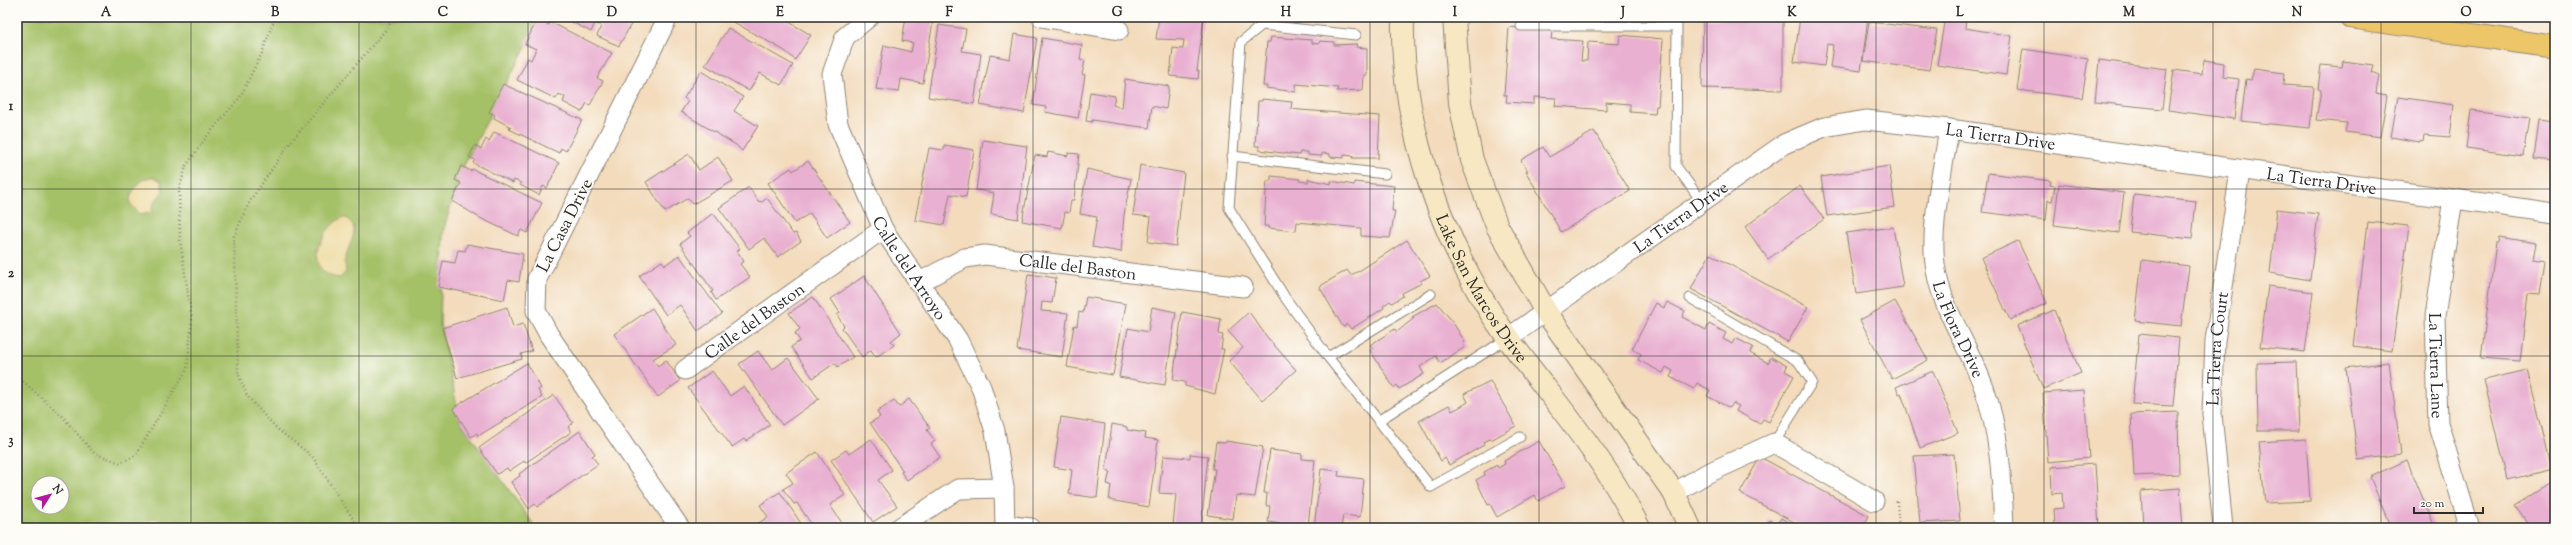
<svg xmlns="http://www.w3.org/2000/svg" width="2572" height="545" viewBox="0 0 2572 545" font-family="'Sorts Mill Goudy',serif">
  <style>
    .green { fill: #a5c167; stroke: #687649; fill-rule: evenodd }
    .sand { fill: #eeda9e; stroke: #8c8264 }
    .building { fill: #e9b0d1 }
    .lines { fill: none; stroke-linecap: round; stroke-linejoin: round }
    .lane-casing { stroke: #8f8374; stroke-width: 11 }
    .street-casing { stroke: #8f8374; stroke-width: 21 }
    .secondary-casing { stroke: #8f8374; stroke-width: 24 }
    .primary-casing { stroke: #8f8374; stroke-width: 24 }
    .path { stroke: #8f8374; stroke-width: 2.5; stroke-dasharray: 1 3; stroke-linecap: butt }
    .lane { stroke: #fff; stroke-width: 9 }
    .street { stroke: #fff; stroke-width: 19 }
    .secondary { stroke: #f7e8c3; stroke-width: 22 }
    .primary { stroke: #ecc669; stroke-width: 22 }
    .grid { fill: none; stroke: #2b2b2b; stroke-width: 1; stroke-opacity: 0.55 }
    .labels { text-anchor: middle; stroke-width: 4; stroke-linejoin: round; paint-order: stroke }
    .street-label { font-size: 17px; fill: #2b2b2b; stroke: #fdfcf7 }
    .neatline { fill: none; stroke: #2b2b2b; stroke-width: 1.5 }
    .grid-label { font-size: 13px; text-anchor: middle; font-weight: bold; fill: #2b2b2b }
  </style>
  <rect width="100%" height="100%" fill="#fdfcf7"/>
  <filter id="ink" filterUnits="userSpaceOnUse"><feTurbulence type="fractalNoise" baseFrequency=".025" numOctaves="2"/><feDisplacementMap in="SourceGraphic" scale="8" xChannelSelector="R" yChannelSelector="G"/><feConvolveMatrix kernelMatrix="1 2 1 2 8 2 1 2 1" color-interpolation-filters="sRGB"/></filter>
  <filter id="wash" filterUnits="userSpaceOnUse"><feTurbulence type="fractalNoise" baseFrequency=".012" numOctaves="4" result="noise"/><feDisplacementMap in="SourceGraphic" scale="16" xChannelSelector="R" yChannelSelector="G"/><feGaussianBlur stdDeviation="0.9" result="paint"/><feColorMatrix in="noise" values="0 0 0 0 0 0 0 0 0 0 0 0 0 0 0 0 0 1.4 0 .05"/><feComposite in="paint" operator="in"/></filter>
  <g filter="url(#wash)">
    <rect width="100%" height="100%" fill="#f3dbbc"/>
    <path class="green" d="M17,17H541L461,171L443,232L440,323L460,421L536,528H24L17,514ZM38,483H62V507H38Z"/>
    <path class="sand" d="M154,177L161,181L163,191L154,203L151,213L140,215L130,203C129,192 142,176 154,177Z
      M344,217C364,227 348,244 345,259C344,263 346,268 346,272L340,278C300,274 322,225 344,217Z
      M156,518L164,524L166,528H135L139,524Z"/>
    <g id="blocks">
      <path class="building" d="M562,17H635L619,46L597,36L601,26L595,23L591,32Z
        M735,17H785L784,19L811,35L795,60L785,51L732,21Z
        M906,17L933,21L923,83L901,79L899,92L876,89L884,45L911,52L913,43L902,41Z
        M1159,17H1204L1197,71H1199L1198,79L1170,76L1173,48L1183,49L1184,40L1156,39Z
        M1764,17H1781V20H1783V90L1702,88L1703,19L1764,20Z
        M1800,17H1868L1861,71L1830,67L1833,45L1827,44L1824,66L1794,62Z
        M1945,17H1966L1965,28L2012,36L2006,75L1937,65Z
        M537,20L549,25L550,22L612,53L597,78L603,81L590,105L587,103L582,112L563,102L565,97L559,94L556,99L517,80L528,58L531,60L536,49L525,44Z
        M1869,22L1937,30L1930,70L1863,61Z
        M939,25L966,29L962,51L981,54L974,104L928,97Z
        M1509,27L1552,31L1551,39L1583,41L1581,61H1587L1588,42L1619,44L1620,35L1663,39L1658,106H1656L1655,114L1630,112V104L1606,102V110L1555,106L1556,98L1534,97V104L1506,102L1507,95H1504Z
        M728,28L793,65L781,85L760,73L749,91L705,65Z
        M1014,34L1037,38L1024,113L980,105L990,55L1010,59Z
        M1271,37L1312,40V43L1319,44L1320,41L1334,42V45L1357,44L1356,47L1367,48V75H1364L1363,90L1337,91L1338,88L1296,84V92L1266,88L1267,86H1263L1267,42H1270Z
        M1042,38L1082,45L1080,60L1085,61L1082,74L1085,75L1078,118L1045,112L1046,107L1033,105Z
        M2023,49L2088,59L2082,98L2017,90Z
        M2099,60L2167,69L2162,109L2095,102Z
        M2204,60L2224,63L2223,77L2239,79L2234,119L2168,110L2174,70L2202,74Z
        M2343,61L2373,65L2371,72L2379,75L2376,94L2387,96L2380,137L2345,132L2347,123L2316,120L2321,90L2318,89L2321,65L2342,67Z
        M2254,69L2284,73L2283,85L2314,87L2310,128L2241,121L2246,79L2251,80Z
        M701,71L743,97L734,111L758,126L742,151L736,145L681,112L688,101L684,98Z
        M1125,79L1169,86L1166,109L1152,106L1149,128L1092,120V122L1086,121L1090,92L1115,96L1113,105L1122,108Z
        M503,84L582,120L566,151L561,148L559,153L509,129L511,127L494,118L495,115L489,112Z
        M2398,97L2454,105L2450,137L2424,135L2423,141L2419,140V142L2391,137Z
        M1262,99L1292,102L1291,109L1300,110L1380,116L1378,158H1352L1353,156L1344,155V158L1330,157V154L1322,153V156L1308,155V152H1300L1299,155L1259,150V146H1255L1258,101H1262Z
        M2471,110L2529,118L2523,156L2466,148Z
        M2539,119L2555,121V161L2534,159Z
        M1594,131L1630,191L1561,232L1526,172L1528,171L1521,160L1543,147L1549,157Z
        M494,132L559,163L547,188L543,186L539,195L520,185L521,183L514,180L513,183L473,163L475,160L469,157L475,145L481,149L486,139L489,142Z
        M983,140L1027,146L1018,219L991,214L994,193L976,190Z
        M944,145L974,150L966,197L950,194L944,225L915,220L929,148L944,150Z
        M1048,152L1068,156V153L1079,154L1074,200H1071L1069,213L1065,212L1062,228L1022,221L1035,155L1047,157Z
        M689,154L699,170L718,157L733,181L693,204L688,198L665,212L646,182Z
        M808,161L850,222L827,238L810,213L795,223L768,183L791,168L793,171Z
        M1140,165L1184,173L1176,246L1148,242L1151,217L1133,215Z
        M461,166L471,171L472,169L542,203L527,233L521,230L518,236L480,218L452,201L461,183L455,180Z
        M1889,166L1895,207L1827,216L1821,177Z
        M1087,169L1131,179L1124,215L1121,252L1092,247L1097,217L1080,214Z
        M1988,173L2051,181L2050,185L2055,186L2052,201L2048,200L2046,220L1982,212Z
        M1271,176L1300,179L1299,181L1308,182V179L1331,184V181L1354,185V182L1394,186L1392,211H1395L1390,238L1361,236V228L1297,222L1296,231L1268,228V226H1264L1266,192L1267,181H1271Z
        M2059,184L2124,193L2119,233L2054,225Z
        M1800,186L1824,219L1768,259L1745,227Z
        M749,187L758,201L762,202L767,198L793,234L796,233L801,241L778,257L764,238L749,249L719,208Z
        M2134,194L2196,201L2192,239L2130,232Z
        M2277,209L2318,214L2310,280L2270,273Z
        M713,213L740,249L737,251L744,261L740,264L750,277L716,300L711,292L713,291L680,244L690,236L687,233Z
        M2368,222L2409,226L2392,351L2353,346Z
        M1893,227L1903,287L1856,294L1846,233Z
        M2500,237L2536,243L2533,259L2545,261L2540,295L2528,294L2520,361L2481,358L2496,243H2499Z
        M1407,240L1430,276L1420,281L1422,283L1402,293L1403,296L1392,303L1390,301L1383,306L1384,308L1351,329L1347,324L1343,327L1320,288L1322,285L1347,270L1351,275L1359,271Z
        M2018,241L2047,303L2010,320L1981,258Z
        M467,244L523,254L519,282L508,280L504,300L438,287L443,261L455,263L458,250L465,251Z
        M1710,254L1808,307L1788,342L1691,289Z
        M679,255L722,314L698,331L680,305L666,315L639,276L662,261L665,265Z
        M2142,260L2189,266L2181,326L2135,321Z
        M1028,274L1056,278L1052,303L1042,302L1041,311L1068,313L1062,357L1017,350Z
        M864,276L901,333L891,341L894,345L876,357L871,350L862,357L842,328L844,326L837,315L840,313L831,299Z
        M2268,286L2313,292L2305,352L2260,347Z
        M813,297L853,357L838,367L835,363L813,378L791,347L800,341L795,333L800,329L789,313Z
        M1086,297L1126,304L1113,375L1067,367L1074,325L1077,326L1079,312L1083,313Z
        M1895,301L1928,360L1892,379L1860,320Z
        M1667,302L1685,311L1682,317L1706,330L1709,324L1726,333L1723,339L1732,344L1735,338L1753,347L1750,353L1768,363L1771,357L1787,366L1785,371L1794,376L1769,422L1763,419L1760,424L1736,411L1739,406L1733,403L1730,408L1707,396L1710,390L1697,383L1694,389L1670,377L1673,371L1666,367L1663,373L1638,360L1641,354L1632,349L1656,303L1664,308Z
        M1437,303L1452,321L1465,342L1463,343L1465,347L1440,363L1436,356L1420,367L1424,374L1399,389L1397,385L1394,388L1370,350L1373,348L1370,345L1395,329L1397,332L1414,318L1412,317Z
        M507,307L513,327L523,324L532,351L521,354L522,359L457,378L442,328Z
        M1152,307L1176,312L1165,385L1119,377L1128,328L1148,332Z
        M652,308L676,345L653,359L658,366L666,360L680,381L658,397L614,334Z
        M2054,310L2081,373L2043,389L2017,326Z
        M1182,312L1221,319L1219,334L1223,335L1221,349H1224L1215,394L1185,386V382L1173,380Z
        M1249,312L1267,337L1296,370L1262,400L1229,361L1243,348L1228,331Z
        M2139,334L2179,338L2173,406L2132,404Z
        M758,351L772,370L788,358L819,399L782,425L739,364Z
        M2296,362L2299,431H2258L2257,363Z
        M2389,362L2401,454L2358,460L2346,368Z
        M527,363L541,388L538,390L542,397L478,436L477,433L471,437L453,408Z
        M2527,370L2552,469L2508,480L2484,380Z
        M712,371L730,396L744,386L770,425L746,441L744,439L732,447L688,388Z
        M1933,371L1958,433L1920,448L1901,393L1899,394L1896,387Z
        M1490,381L1516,426L1491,440L1490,439L1483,442L1484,445L1449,465L1445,458L1441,461L1419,421L1449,405L1452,411L1460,407L1468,402L1464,394Z
        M2084,390L2089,458L2048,462L2043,393Z
        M554,395L573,423L568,427L571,432L525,463L524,461L509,471L507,468L497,474L479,448Z
        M909,399L930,428L927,430L935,441L931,444L940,457L907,480L901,472L903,471L870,423L880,417L877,412L894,400L899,407Z
        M2178,412L2179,474L2134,476L2131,414Z
        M1061,417L1105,424L1097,498L1069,494L1072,470L1054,467Z
        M1112,424L1127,427V430L1146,433L1145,438L1158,440L1149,507L1109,500L1111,485L1107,484L1110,471L1106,470Z
        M580,431L595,454L592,456L598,464L537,507L535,504L529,509L511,482L520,476L519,474Z
        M871,439L892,470L878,480L897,506L873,522L831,460L846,450L849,454Z
        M2306,439L2310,501L2265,503L2259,442Z
        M1226,441L1263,447L1255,497L1236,495L1233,519L1208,515L1215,469H1212L1216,442L1225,443Z
        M1539,441L1565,486L1538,501L1535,495L1497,517L1490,504L1488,505L1476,480L1485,475L1484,472L1497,465L1498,468L1505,464L1504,461Z
        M1270,450L1302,454V459L1315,460L1308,527L1268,522L1270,506H1266L1267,493H1264Z
        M817,452L845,495L830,505L842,523L835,528H814L797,503L794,504L783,489L793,483L786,473Z
        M1190,454L1208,456L1201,528L1173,526L1176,494L1159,493L1163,456L1190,458Z
        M1954,454L1960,521L1920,523L1914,456Z
        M1760,457L1869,516L1862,528H1805L1740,493Z
        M2407,460L2434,525L2435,528H2391L2370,477Z
        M2095,464L2099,528H2055L2054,509L2063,508L2062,493L2052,494L2051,467Z
        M1321,469L1339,471L1338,476L1364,479L1360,517L1343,515L1341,528H1314Z
        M2551,483L2555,489V528H2531L2515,505Z
        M2180,488L2183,528H2143L2141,491Z
        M780,492L804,528H751L768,517L760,505Z
        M1781,518L1798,528H1765L1769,520L1777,524Z
        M1968,524L1969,528H1932V527Z"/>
    </g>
  </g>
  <g filter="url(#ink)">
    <use href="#blocks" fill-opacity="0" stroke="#8f8374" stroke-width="1"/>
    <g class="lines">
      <g class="lane-casing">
        <path id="lane" d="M1521,26H1677L1676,166L1702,202
          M1356,35L1262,25L1241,42L1229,208L1286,299L1328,357L1431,487L1520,437
          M1232,156L1385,174
          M1690,298L1798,361L1812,382L1774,443
          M1328,357L1431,294
          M1378,421L1508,338"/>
      </g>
      <g class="street-casing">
        <g id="street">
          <path d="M668,17L537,279L536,311L549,335L680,528"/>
          <path id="s1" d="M869,17L845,37L832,74L838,124L883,229L958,340L981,387L995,431L1004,488L1005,528"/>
          <path d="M1041,17L1119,30"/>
          <path id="s2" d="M1949,129C1943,169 1930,225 1935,264C1941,310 1969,345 1984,388C2000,433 2002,480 2004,528"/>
          <path id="s3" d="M2453,199L2435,316L2438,423L2470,528"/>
          <path id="s4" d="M918,283L965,258L985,255L1243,287"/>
          <path id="s5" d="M1508,338L1784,144L1824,127L1866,120L1949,129L2555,213"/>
          <path id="s6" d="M685,370L883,229"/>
          <path d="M1674,493L1706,474L1774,443L1874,501"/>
          <path d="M1005,525L1031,528"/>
          <path d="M899,528L958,489L1004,488"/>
          <path id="s7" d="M2223,528L2212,414L2215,341L2240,171"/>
        </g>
      </g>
      <g class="secondary-casing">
        <g id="secondary">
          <path id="s8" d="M1403,17C1400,127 1444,248 1507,337C1552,399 1606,459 1639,528"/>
          <path d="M1454,17L1460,103L1472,160L1497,226L1546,312L1674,493L1690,528"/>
        </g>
      </g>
      <g class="primary-casing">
        <path id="primary" d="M2350,17L2555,47"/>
      </g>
      <path class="path" d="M17,376L62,416L94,453L120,463L136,455L187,369L192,320L180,240L179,190L186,166L207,136L240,97L262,53L275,17
        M1897,501L1899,528
        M359,528L312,456L276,428L247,396L238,373L234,236L250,201L290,143L388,27L393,17"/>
      <use href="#lane" class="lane"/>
      <use href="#street" class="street"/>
      <use href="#secondary" class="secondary"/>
      <use href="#primary" class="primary"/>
    </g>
  </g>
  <path class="grid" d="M191,17V528M359,17V528M528,17V528M696,17V528M865,17V528M1033,17V528M1202,17V528M1370,17V528M1539,17V528M1707,17V528M1876,17V528M2044,17V528M2213,17V528M2381,17V528M17,189H2555M17,356H2555"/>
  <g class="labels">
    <g class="street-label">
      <text dy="6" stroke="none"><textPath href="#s5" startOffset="559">La Tierra Drive</textPath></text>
      <text dy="6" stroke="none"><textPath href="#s5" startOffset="883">La Tierra Drive</textPath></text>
      <text dy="6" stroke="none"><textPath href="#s5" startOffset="211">La Tierra Drive</textPath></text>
      <text transform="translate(564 225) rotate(-63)" y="6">La Casa Drive</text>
      <text dy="6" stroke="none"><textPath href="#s1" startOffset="282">Calle del Arroyo</textPath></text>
      <text dy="6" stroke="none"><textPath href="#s4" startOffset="167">Calle del Baston</textPath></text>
      <text dy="6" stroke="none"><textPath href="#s8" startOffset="287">Lake San Marcos Drive</textPath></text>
      <text dy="6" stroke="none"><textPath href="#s6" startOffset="85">Calle del Baston</textPath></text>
      <text dy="6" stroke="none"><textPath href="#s2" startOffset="206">La Flora Drive</textPath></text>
      <text dy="6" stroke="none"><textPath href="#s7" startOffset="180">La Tierra Court</textPath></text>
      <text dy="6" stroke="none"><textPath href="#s3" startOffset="168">La Tierra Lane</textPath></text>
    </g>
  </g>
  <rect width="2572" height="545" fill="none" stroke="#fdfcf7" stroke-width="44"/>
  <g transform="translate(50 495) rotate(54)"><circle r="19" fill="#fdfcf7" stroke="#a9a8a5"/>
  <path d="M0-3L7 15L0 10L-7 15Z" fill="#b5179e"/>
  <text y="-6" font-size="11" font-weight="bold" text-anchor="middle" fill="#2b2b2b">N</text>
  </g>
  <path d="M2414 507v6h69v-6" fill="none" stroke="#2b2b2b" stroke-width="2"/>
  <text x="2420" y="507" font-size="12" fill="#2b2b2b" stroke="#fdfcf7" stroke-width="3" paint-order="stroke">20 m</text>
  <rect x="22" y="22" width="2528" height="501" class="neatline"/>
  <g class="grid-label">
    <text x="106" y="16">A</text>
    <text x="275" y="16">B</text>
    <text x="443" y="16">C</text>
    <text x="612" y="16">D</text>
    <text x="780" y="16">E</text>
    <text x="949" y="16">F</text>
    <text x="1117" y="16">G</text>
    <text x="1286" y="16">H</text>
    <text x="1455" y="16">I</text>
    <text x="1623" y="16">J</text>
    <text x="1792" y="16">K</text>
    <text x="1960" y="16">L</text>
    <text x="2129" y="16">M</text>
    <text x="2297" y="16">N</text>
    <text x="2466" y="16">O</text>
    <text x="11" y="110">1</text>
    <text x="11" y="277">2</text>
    <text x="11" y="444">3</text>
  </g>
</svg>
